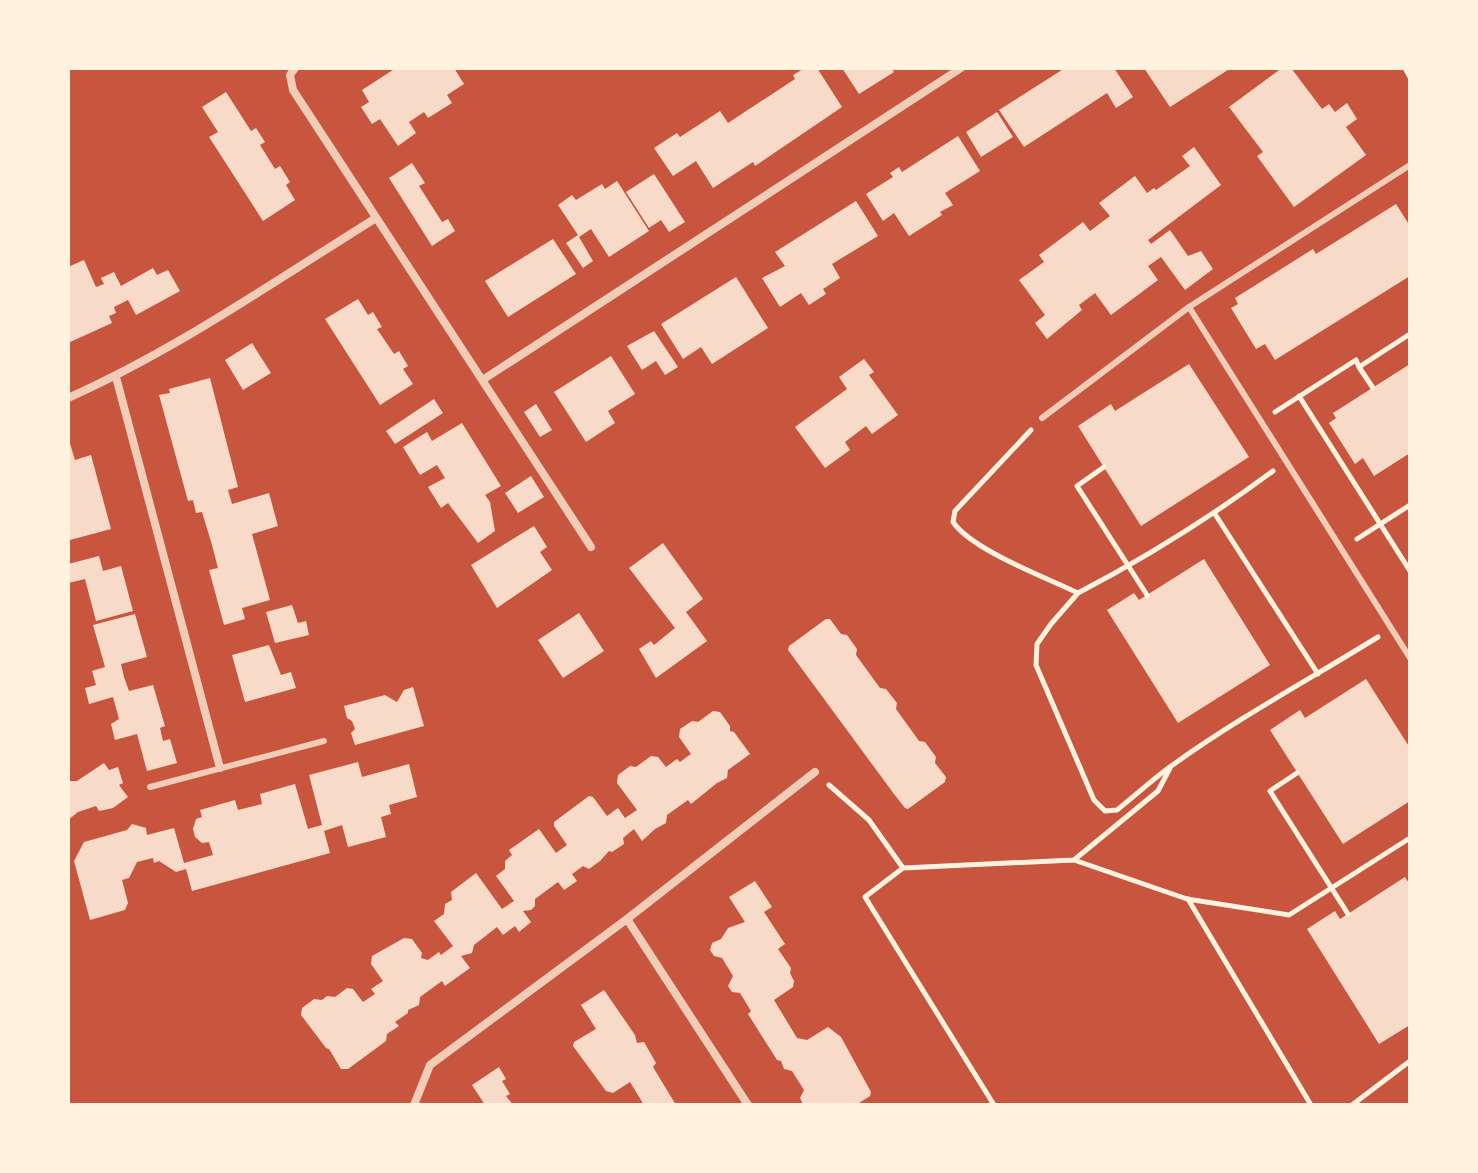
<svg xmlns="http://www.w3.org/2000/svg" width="1478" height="1173" viewBox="0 0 1478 1173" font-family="'Fira Sans Condensed',sans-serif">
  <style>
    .building { fill: #f7dbc8 }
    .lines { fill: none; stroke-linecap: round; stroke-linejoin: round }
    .path { stroke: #fff3e0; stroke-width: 5 }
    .service { stroke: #f1ccb7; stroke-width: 6 }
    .minor { stroke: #f1ccb7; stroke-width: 8 }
  </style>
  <rect width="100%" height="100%" fill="#c8553d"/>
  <path class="building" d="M396,68H454L464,84L447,95L452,103L428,118L424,112L409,122L416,133L398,146L380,119L372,124L361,107L369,102L362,90Z
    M805,68H817L842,107L755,166L753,162L713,188L696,161L673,176L654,148L677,133L680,137L720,111L728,123L795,79L793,75Z
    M842,68H891L894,72L859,94Z
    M1065,68H1114L1133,97L1116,108L1107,93L1024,147L999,110Z
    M1144,68H1231L1170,107Z
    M1282,68H1291L1322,109L1329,104L1335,112L1347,103L1357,119L1346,127L1366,155L1294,207L1257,156L1263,152L1229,107Z
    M226,92L251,131L256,128L265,142L260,145L275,169L280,166L290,182L286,185L295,200L263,221L209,137L218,132L202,107Z
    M997,112L1013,137L981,157L966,132Z
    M958,136L980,171L945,193L953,205L940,212L942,215L909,236L894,213L883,221L866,194L893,177L890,173L899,167L902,172Z
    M1194,147L1221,185L1148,240L1151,244L1170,230L1188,256L1201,251L1213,269L1185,290L1161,257L1148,266L1158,280L1111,315L1095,293L1079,305L1082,310L1047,339L1035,323L1045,315L1019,280L1044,262L1039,255L1083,222L1090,231L1110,216L1099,203L1135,176L1147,193L1154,188L1156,190L1190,166L1182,156Z
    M412,163L425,183L419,186L442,222L448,219L455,231L432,246L389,178Z
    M654,174L685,222L669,232L661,220L649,228L626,192Z
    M617,181L649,231L609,257L591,229L579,237L593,261L583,268L566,243L578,235L558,205L572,195L576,200L602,184L605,189Z
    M856,201L878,236L832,264L840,278L823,289L826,294L809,305L801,293L780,307L762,278L785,266L775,252Z
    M1396,204L1410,226V276L1275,360L1265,344L1256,349L1231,308L1238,304L1235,298L1313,249L1316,254Z
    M553,239L576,274L508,317L485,281Z
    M84,260L96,287L104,284L101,278L114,272L121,286L153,268L157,275L168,270L180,291L136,315L128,300L114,307L116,313L109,316L112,323L68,343V301L70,299L68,267Z
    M736,277L768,328L712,364L701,347L683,359L661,324Z
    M358,299L368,315L373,312L382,327L377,329L394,354L399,351L408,366L403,369L413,384L380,405L325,319Z
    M654,331L678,367L665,375L656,361L642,370L627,346Z
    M252,343L271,373L243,390L225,360Z
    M611,356L635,394L608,411L615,423L586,442L554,392Z
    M864,359L874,372L869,375L898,415L872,434L866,426L845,442L850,450L825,468L795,427L847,389L839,377Z
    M1189,364L1249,457L1141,526L1078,426L1111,404L1115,411Z
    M1410,364V453L1374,476L1363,458L1355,464L1329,423L1336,418L1333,413Z
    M210,378L238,487L228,490L232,504L269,493L278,526L252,534L270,600L242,608L245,619L224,625L209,570L218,568L212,545L202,512L196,513L193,500L188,501L159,395L170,393L169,389Z
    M434,399L443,413L395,444L386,431Z
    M536,404L552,430L540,437L524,412Z
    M462,423L501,486L485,495L490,502L495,531L478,543L448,503L441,508L428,487L445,478L437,465L420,475L403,447L427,432L432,441Z
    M68,437L75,460L91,455L111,529L70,540L68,532Z
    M531,476L544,497L518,513L505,493Z
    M534,526L547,547L540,552L552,570L497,608L471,565Z
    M663,543L703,599L686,612L707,641L656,678L639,649L651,641L654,645L675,628L629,568Z
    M99,556L103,571L121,566L133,611L96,621L85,579L68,583V564Z
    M1204,559L1270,665L1178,723L1107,610L1134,593L1139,600Z
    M292,605L298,623L306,621L309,635L275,643L266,612Z
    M579,613L604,651L563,678L538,640Z
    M135,614L147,657L121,664L124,677L129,691L153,685L165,726L160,728L163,741L170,739L177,763L147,771L137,734L115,740L111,724L119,719L113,697L89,704L85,688L96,685L92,671L105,667L93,625Z
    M826,619H830L841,634L847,635L857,649L856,655L880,688L886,689L897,703L896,709L919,741L925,742L936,757L935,763L946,777L945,782L908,809L905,808L894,794L788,650L789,646Z
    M269,645L281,675L291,672L296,688L245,702L232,655Z
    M1366,679L1410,748V801L1343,844L1270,730L1300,710L1305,718Z
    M413,687L424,726L355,745L351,733L355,729L352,721L347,718L344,706L385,695L397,702L404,690Z
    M713,711L720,712L730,726V731L734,732L750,754L728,770L727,778L717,783L691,804L688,800L667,815L666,823L655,829L642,841L634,829L623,838L624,844L612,852L609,851L600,861L589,869L583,866L572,874L577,881L564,890L558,882L535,899V906L531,910L523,911L531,922L519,932L515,926L503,935L497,927L474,945L472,953L461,956L470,968L445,986L442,981L420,997L419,1005L408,1010V1013L395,1022L399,1026L387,1034L386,1041L348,1069H341L329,1049L326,1048L301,1015L302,1008L314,999L322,1000L327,996L335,997L347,988L353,989L363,1002L375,994L371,989L383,981L371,964L372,956L404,938L412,939L422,953L421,958L428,960L439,952L441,955L453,946L434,921L444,914L445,904L452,900L451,892L476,873L502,909L514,901L496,876L505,869V861L512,855L509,850L539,829L556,853L567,845L554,826V822L589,796L593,797L607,816L618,808L625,818L637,810L617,783L618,775L630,766L636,767L651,756L658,757L666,767L677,759L680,762L691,754L679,737L680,729L692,721L698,722Z
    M358,762L362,777L409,764L417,797L389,805L391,814L381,817L386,837L348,847L342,825L324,831L330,853L192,891L186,869L176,872L159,861L154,863L153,858L137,862L129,878L122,880L128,903L125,910L90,920L74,861L84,842L127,830L132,824L146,828L147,835L174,828L184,863L213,855L209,842L202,843L195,837L193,829L196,819L202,817L200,810L235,800L238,810L262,804L260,794L295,784L308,829L322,825L309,775Z
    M104,763L109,770L118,767L123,783L119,785L128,797L113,808L99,811L96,806L78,812L68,820V781H77Z
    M1405,877L1410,885V1025L1379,1044L1307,929L1335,911L1340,919Z
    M755,881L772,907L764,912L785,944L778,949L791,968L790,973L794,981L793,987L774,1000L797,1038L807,1040L828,1027L841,1037L871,1092L870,1096L856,1105L803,1104L800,1098L804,1090L792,1071L784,1069L781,1061L777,1060L748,1014L751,1011L740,993L732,992L728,986L733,976L722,958L714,956L710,950L712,943L721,939L728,928L745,922L729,897Z
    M604,990L635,1035L637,1043L644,1042L656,1063L653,1067L676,1105H644L630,1082L613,1093L606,1091L573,1046L574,1042L596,1029L581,1005Z
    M499,1067L506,1079L502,1081L510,1094L506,1096L513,1105H485L472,1085Z"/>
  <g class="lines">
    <path class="path" d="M1405,68L1410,77
      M1359,367L1373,388
      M1299,396L1410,571
      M1275,412L1356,360L1359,367L1410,334
      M1031,430L955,511L953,522C972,550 1045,577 1078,593C1147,557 1211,517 1273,471
      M1104,467L1077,486L1147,595
      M1215,514L1318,674
      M1357,539L1410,505
      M1078,593L1051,624L1037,644L1036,665L1094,800L1105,811L1117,810C1136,795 1154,778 1174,764C1240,717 1310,679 1378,637
      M1297,773L1270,791L1348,914
      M829,785L869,820L903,868L865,897L994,1105
      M1074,860L1158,791L1170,768
      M903,868L1074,860L1187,899L1289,915L1410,838
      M1188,899L1311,1105
      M1352,1105L1410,1061"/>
    <path class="service" d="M1189,307L1410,658
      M1042,418L1189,307L1410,165
      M150,787L324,741"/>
    <path class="minor" d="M295,68L290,75L293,90L591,547
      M116,377L220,768
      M484,379L961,68
      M68,398C176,350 275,281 376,218
      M627,919L748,1105
      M414,1105L430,1065L627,919L815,772"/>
  </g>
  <rect width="1478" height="1173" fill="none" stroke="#fff3e0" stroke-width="140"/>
</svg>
